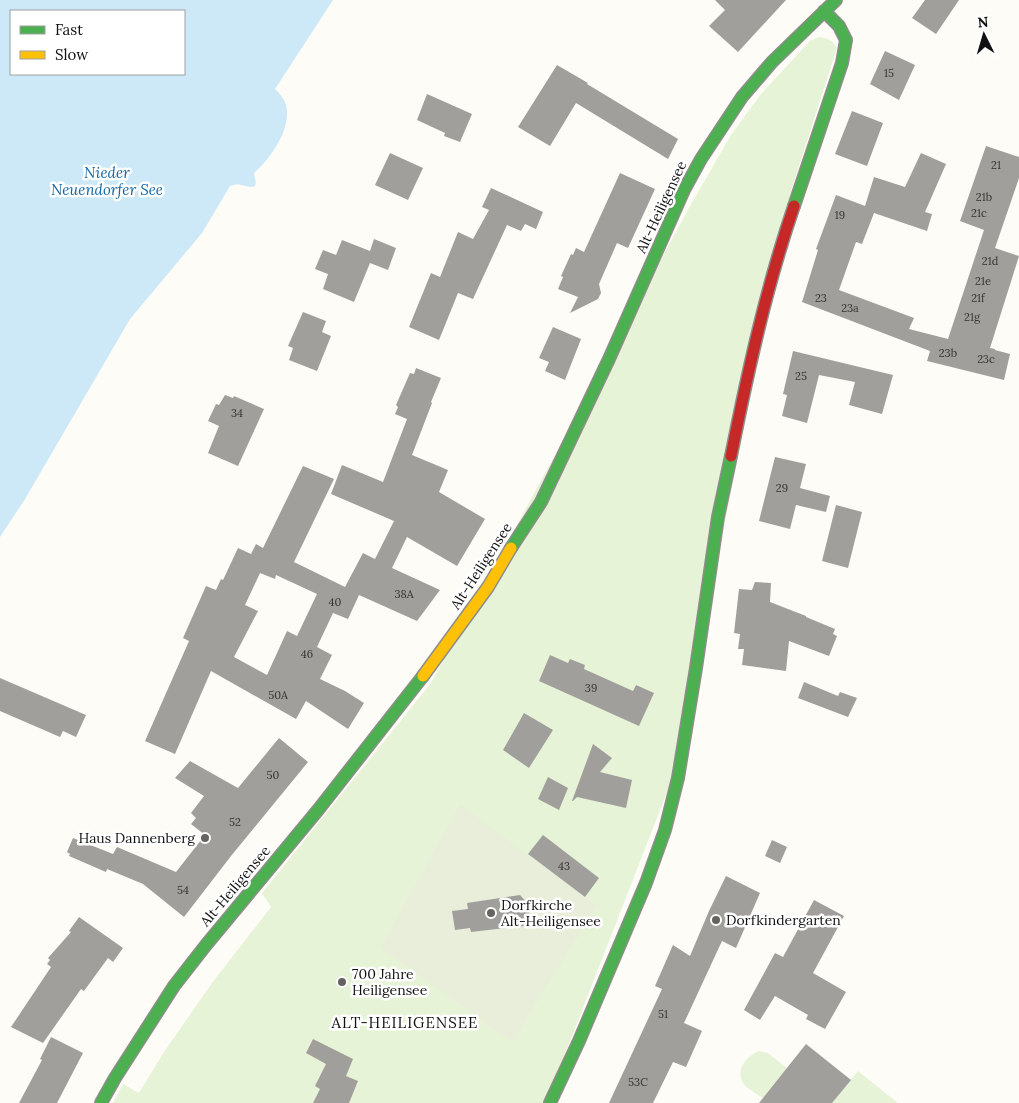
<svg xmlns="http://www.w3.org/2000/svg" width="1019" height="1103" viewBox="0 0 1019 1103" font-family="Lora,serif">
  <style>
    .green { fill: #e7f3d7 }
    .cemetery { fill: #e9eedb }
    .water { fill: #cde8f7; fill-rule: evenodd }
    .building { fill: #a19f9c; fill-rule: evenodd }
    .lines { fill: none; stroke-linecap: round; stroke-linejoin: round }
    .fast-casing { stroke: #8e8d8b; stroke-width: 14 }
    .slow-casing { stroke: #8e8d8b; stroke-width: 14 }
    .jam-casing { stroke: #8e8d8b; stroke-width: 14 }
    .fast { stroke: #4caf50; stroke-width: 11 }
    .slow { stroke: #ffc107; stroke-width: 11 }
    .jam { stroke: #c62828; stroke-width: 11 }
    .poi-dot { fill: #646362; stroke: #fff; stroke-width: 2 }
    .labels { text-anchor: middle; stroke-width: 5; stroke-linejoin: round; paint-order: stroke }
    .number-label { font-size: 11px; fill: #353434 }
    .street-label { font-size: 14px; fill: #111; stroke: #fff }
    .poi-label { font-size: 14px; fill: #111; stroke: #fff; text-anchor: start }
    .water-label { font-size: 15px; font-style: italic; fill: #1768a6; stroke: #fff }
    .neighbourhood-label { font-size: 15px; letter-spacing: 1px; fill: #111; stroke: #fff }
  </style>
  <rect width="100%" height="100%" fill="#fdfcf7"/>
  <path class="green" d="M819,37C828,38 832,40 837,48L790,194L676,769L546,1103H113L123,1084L139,1093L164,1052L212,983L271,907L262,893L431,683L690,206L731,135L761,94L810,41Z
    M759,1051L768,1053L787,1068L763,1098C757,1094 747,1089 743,1083C735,1069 747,1056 759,1051Z
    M858,1071L898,1103H831Z"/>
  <path class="cemetery" d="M460,804L597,906L512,1042L465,1008L380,948Z"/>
  <path class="water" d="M0,0H333L275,89C279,93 284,98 286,105C292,128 271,158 254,173C254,177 257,181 255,186C250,188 247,186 241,185C238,184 234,185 230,186L202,233L130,319L25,499L0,537ZM11,11H184V74H11Z"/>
  <path class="building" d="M715,0H786L738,52L709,26L725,10Z
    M925,0H959L936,34L912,18Z
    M885,51L915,65L899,100L870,84Z
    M557,65L588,83L587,84L678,139L668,159L576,103L550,146L518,127Z
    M427,94L472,114L460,142L444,136L445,133L417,120Z
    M852,111L883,123L867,166L835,154Z
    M986,146L1019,157V178L995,248L1019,256L990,348L995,349V350L1010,354L1004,380L927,361L930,351L802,302L818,250L816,249L836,195L865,206L874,177L905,187L921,153L946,164L925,212L932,214L927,231L874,213L862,244L856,242L839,290L914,318L909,329L948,339L984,230L960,221Z
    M390,153L423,168L408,200L375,185Z
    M620,173L655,189L628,248L617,243L599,284L601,293L598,299L570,313L578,297L558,289L563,277L561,276L571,254L573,255L576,248L584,252Z
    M491,188L543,212L536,229L525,224L521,231L507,225L473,299L458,293L439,340L409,327L431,273L440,277L458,232L473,239L489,210L482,207Z
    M374,239L396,248L388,270L370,263L354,302L323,289L328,274L315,269L323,250L336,255L342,240L370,251Z
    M303,312L326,321L322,332L331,336L317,371L289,360L293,348L288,346Z
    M553,327L581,339L565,380L545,371L549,362L539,358Z
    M793,351L893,375L882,414L849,405L855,382L819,375L807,423L782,416L787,395L783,394Z
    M416,368L441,378L431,402L432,403L412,455L448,470L439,492L485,519L457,566L407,537L392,568L440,590L417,621L359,595L348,619L333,613L317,647L332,655L320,679L345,691L364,703L348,729L306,701L296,719L211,671L175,754L145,741L189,641L183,638L206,586L216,590L221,579L223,580L238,548L251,554L256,544L263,548L303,466L334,479L294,562L345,587L363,553L375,559L394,521L331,494L342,465L383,482L407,419L395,414L398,407L396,405L410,373L414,374ZM260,573L275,579L276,575L317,594L297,636L287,631L267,675L234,657L258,611L245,605Z
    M225,395L233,398L234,396L264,409L238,466L208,453L219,426L208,421L216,404L219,405Z
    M775,457L806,464L800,488L830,496L826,512L796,505L790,529L759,521Z
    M836,505L862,512L848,568L822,561Z
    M755,582L771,583L770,602L806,616V617L835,629L833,634L837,636L829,656L789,641L786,671L742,665L744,649H738L740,634L734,633L739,589L752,590Z
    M550,655L568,663L570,659L585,665L584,669L633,691L636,685L654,693L639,726L539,681Z
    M0,678L86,715L76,737L63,731L60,737L0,711Z
    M804,682L838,696L840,692L857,698L848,717L798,698Z
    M524,713L553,730L529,768L503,750Z
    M279,738L308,762L231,856L184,917L143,884L107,869L106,872L69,856L70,854L67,852L73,838L113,854L117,847L176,872L205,835L191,824L196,818L191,813L204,796L175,778L190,761L238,788Z
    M593,744L612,758L600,772L632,780L626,808L577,797L573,801H572Z
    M548,777L568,788L559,810L538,799Z
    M543,835L599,878L585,897L528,854Z
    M772,840L787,847L780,863L765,856Z
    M726,876L760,893L736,948L722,941L684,1023L702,1031L686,1067L673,1062L653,1103H609L662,989L655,986L673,945L690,956L709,911Z
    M520,895L528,904L530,915L524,926L471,932L470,928L455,930L452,911L468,909L467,903Z
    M814,900L844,916L813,973L846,992L825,1029L806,1019L808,1015L775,996L760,1020L744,1010L775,953L783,957Z
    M79,917L123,948L113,962L108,958L84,991L81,989L43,1043L11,1027L51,967L47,964L50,960L48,958L71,932L69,931Z
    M51,1037L83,1053L57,1103H19L42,1060L40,1059Z
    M313,1039L353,1059L346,1076L358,1081L349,1103H313L320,1089L315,1086L326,1064L306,1053Z
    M806,1044L851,1080L832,1103H759Z"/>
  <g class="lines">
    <g class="fast-casing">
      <path id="fast" d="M794,206L842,63L846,40L839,26L824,11
        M511,548L541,502L609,359L684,190L701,159L742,97L772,62L836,0
        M101,1103L115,1078L174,986L206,945L318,810L423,676
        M550,1103L579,1041L646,883L665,830L678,778L696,668L718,517L731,456"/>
    </g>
    <g class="slow-casing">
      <path id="slow" d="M423,676L488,587L511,548"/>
    </g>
    <g class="jam-casing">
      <path id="jam" d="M731,456C748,371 766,288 794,206"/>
    </g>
    <use href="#fast" class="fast"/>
    <use href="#slow" class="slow"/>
    <use href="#jam" class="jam"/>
  </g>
  <g class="poi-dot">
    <circle cx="205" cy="838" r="5"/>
    <circle cx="491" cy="913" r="5"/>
    <circle cx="716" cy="920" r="5"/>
    <circle cx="342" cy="982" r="5"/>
  </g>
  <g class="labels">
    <g class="number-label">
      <text x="889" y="77">15</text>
      <text x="996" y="169">21</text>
      <text x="984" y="201">21b</text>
      <text x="979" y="217">21c</text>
      <text x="840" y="219">19</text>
      <text x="990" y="265">21d</text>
      <text x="983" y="285">21e</text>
      <text x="821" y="302">23</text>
      <text x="978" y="302">21f</text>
      <text x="850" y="312">23a</text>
      <text x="972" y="321">21g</text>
      <text x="948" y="357">23b</text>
      <text x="986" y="363">23c</text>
      <text x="801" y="380">25</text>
      <text x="237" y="417">34</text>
      <text x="782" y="492">29</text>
      <text x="404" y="598">38A</text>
      <text x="335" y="606">40</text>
      <text x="307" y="658">46</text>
      <text x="591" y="692">39</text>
      <text x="278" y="699">50A</text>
      <text x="273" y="779">50</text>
      <text x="235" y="826">52</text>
      <text x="564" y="870">43</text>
      <text x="183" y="894">54</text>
      <text x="663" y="1018">51</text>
      <text x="638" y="1086">53C</text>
    </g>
    <g class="street-label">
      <text transform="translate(661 207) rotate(-65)" y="5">Alt-Heiligensee</text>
      <text transform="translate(481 566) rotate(-57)" y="5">Alt-Heiligensee</text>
      <text transform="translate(235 886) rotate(-50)" y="5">Alt-Heiligensee</text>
    </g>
    <g class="poi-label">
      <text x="195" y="843" text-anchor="end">Haus Dannenberg</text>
      <text x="501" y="910">Dorfkirche<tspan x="501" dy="16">Alt-Heiligensee</tspan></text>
      <text x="726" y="925">Dorfkindergarten</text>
      <text x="352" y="979">700 Jahre<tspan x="352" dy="16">Heiligensee</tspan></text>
    </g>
    <g class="water-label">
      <text x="107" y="178">Nieder<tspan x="107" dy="17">Neuendorfer See</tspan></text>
    </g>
    <g class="neighbourhood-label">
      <text x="405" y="1028">ALT-HEILIGENSEE</text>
    </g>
  </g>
  <rect x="10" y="10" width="175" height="65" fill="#ffffff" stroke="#a0a0a0"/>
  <rect x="20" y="26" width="25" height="8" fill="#4caf50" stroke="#a0a0a0"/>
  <text x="55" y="35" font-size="15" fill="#111111">Fast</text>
  <rect x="20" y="51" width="25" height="8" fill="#ffc107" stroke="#a0a0a0"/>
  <text x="55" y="60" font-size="15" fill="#111111">Slow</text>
  <g transform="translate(984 35) rotate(355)" stroke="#ffffff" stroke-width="4" paint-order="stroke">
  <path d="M0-4L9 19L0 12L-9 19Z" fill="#111111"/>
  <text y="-8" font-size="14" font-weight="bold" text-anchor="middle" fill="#111111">N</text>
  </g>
</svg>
